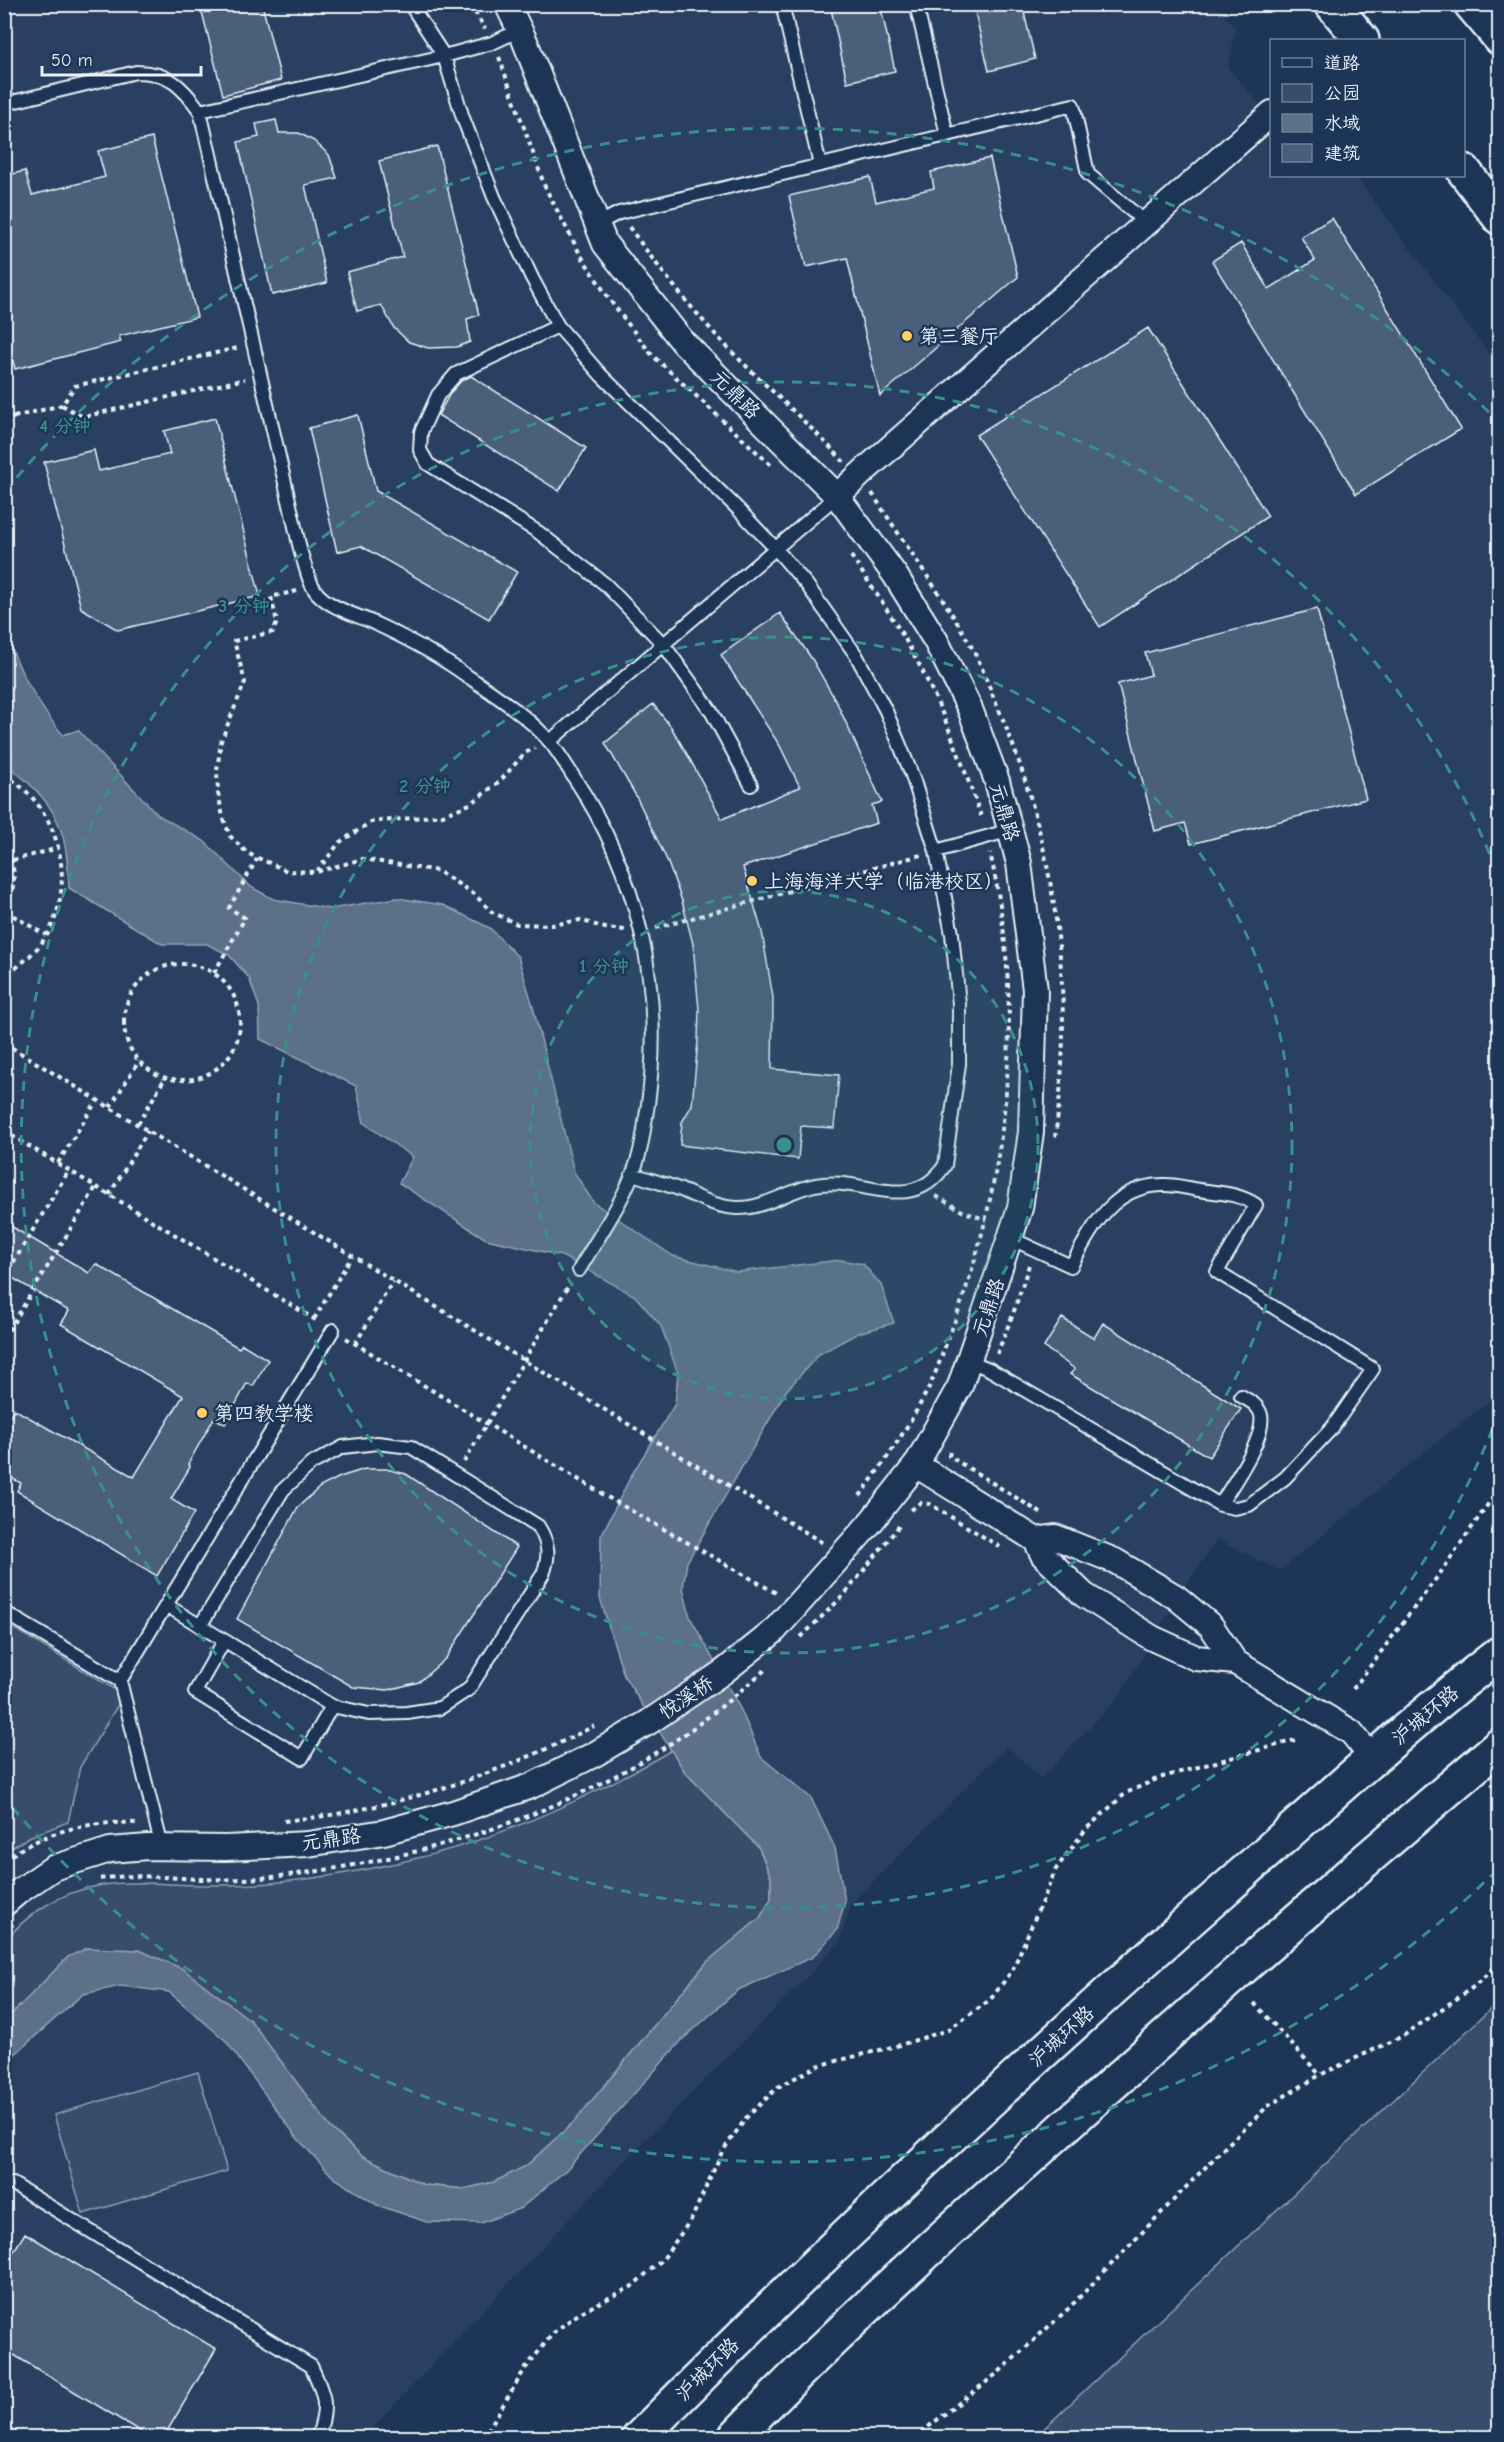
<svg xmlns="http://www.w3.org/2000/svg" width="1504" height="2442" viewBox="0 0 1504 2442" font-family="'Comic Neue','LXGW WenKai TC',sans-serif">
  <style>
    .built { fill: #2a4162 }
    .green { fill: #374d6c; stroke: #909fb2; stroke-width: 1.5 }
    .water { fill: #5d7089; stroke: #95a4b5; stroke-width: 1.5 }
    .building { fill: #495e7a; stroke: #e8f1f8; stroke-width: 1.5 }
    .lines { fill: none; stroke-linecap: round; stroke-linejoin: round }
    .lane-casing { stroke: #e8f1f8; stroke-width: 16 }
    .street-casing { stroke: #e8f1f8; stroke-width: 28 }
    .secondary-casing { stroke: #e8f1f8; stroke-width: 38 }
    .path { stroke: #e8f1f8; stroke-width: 4; stroke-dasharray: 4.5 4.5; stroke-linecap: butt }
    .lane { stroke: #1d3557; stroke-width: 12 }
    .street { stroke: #1d3557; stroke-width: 24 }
    .secondary { stroke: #1d3557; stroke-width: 33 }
    .ring { fill: none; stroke: #3a8f8a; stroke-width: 3; stroke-dasharray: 10 8 }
    .poi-dot { fill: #ffd166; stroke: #1d3557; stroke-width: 2 }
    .labels { text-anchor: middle; stroke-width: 5; stroke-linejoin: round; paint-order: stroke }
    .poi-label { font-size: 20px; fill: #e8f1f8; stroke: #1d3557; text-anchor: start }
    .street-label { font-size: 20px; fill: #e8f1f8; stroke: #1d3557 }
    .centre { fill: #3a8f8a; stroke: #1d3557; stroke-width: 3 }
    .ring-label { font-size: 18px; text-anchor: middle; font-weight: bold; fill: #3a8f8a; stroke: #1d3557; stroke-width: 5; stroke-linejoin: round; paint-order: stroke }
  </style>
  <rect width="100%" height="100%" fill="#1d3557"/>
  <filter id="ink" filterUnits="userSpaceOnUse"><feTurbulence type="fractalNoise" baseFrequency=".0167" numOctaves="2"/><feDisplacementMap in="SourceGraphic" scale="12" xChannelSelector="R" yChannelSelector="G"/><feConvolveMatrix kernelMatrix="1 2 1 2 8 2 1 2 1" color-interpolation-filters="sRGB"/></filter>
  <g filter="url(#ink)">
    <path class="built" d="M5,5H1215L1236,27L1228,68L1271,118L1272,176H1355L1499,367V1394L1424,1452L1280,1571L1217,1539L1181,1593L1119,1696L1041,1779L1007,1746L851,1904L840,1941L812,1972L625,2160L364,2437L5,2438Z"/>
    <path class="green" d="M5,1623L124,1695L80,1767L68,1822L29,1837L5,1852Z
      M672,1750L685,1772L759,1848L771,1877V1899L760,1918L707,1962L575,2121L526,2166L494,2182L464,2189L424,2185L362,2156L330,2127L250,2020L68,1957L5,2021V1942C15,1928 30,1915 45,1906C99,1873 148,1885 207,1885C228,1885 250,1885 271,1883C314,1879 358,1872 401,1862C497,1841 587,1799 672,1750Z
      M1499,2001V2437H1035Z
      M198,2072L227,2171L83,2214L54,2115Z"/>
    <path class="water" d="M4,626C15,665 37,704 63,735L78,730L158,815L204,841L251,887L273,899L330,909L397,898L443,905L490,928L518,957L532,1003L574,1172L593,1202L673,1256L737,1272L841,1260L863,1264L881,1285L894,1323L858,1333L819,1354L786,1391L687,1562L683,1588L690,1617L741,1710L761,1757L811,1798L835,1848L845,1901L837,1930L813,1957L738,1990L682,2040L567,2169L521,2208L481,2223L427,2222L377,2205L333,2177L298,2139L225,2040L169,1992L121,1986L83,1994L5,2063V2021L68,1957L87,1948L139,1950L183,1969L250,2020L330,2127L362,2156L424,2185L464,2189L494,2182L526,2166L575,2121L707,1962L760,1918L771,1899V1877L759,1848L685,1772L624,1676L600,1598L601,1536L631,1476L675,1404L678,1373L661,1326L635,1296L562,1256L486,1239L399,1183L413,1157L364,1123L356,1086L260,1039L259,1006L249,978L229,955L207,944H162L69,888C67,826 56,803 7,765L12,752L5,725Z"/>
    <path class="building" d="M200,4H262L281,80L223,95Z
      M830,4H880L895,71L847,82Z
      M973,4H1022L1035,59L989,71Z
      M276,120L279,133H299L314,141L329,155L337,178L305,185L327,283L272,295L238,142L259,137L256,124Z
      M152,138L197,317L119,336L121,342L15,369L4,326V176L25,171L32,195L105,177L98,151Z
      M437,146L479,315L467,319L470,342L457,347L428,348L409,342L394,328L381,305L357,311L347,272L403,257L379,161Z
      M990,158L1018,277L880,396L847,258L806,267L789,196L870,177L876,202L934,188L931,172Z
      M1332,218L1461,429L1356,494L1212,261L1241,243L1269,289L1315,260L1301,237Z
      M1148,328L1268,516L1100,627L976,435Z
      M471,376L586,448L559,491L438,415L451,392L461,381Z
      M358,415L376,491L517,572L489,619L361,546L337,552L309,428Z
      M215,418L260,596L118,630L81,608L44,462L94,450L99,471L170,454L164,431Z
      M1317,609L1366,799L1191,844L1185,823L1155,831L1118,684L1151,675L1145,653Z
      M780,613L812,659L837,703L882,802L872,805L877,823L743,867L762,932L773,998L772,1069L839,1075L834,1128L801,1126L798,1159L680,1145L682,1122L692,1105L698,1041L699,1010L693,944L682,901L667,860L635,794L605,743L653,704L671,727L687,754L722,819L800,787L780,746L721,655Z
      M4,1222L89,1273L96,1264L239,1348L242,1344L268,1360L253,1386L247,1383L225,1424L214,1418L188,1464L190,1467L171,1499L194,1513L157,1576L17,1491L21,1483L4,1474V1453L12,1440L4,1436V1425L14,1409L134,1477L183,1396L61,1324L69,1311L4,1273Z
      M1062,1318L1094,1338L1103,1323L1241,1409L1209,1457L1070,1374L1075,1369L1044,1347Z
      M365,1469H386L406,1474L517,1547L446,1658L419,1682L388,1690L353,1687L237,1619L298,1507L320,1487L340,1477Z
      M25,2233L216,2349L163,2438H151L4,2349V2267Z"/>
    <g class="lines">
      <g class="lane-casing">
        <path id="lane" d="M410,4L444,56L463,118L494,197L532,278L558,326L601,375L738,509L776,549L807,585L856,655L886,711L912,775L936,851L952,934L959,1004V1064L945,1165C911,1217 862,1175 815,1185C789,1190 764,1209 737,1208C714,1207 697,1196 676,1188C662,1183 647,1179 633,1174
          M782,4L820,165
          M916,4L947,135
          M4,104L136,72C168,72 182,86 200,111L301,553C306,566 308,584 318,594C332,609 357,615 374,623C402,636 429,650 454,667C483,687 528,715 550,742C559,753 566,765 573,776C639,875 664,987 648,1104C644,1128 642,1153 632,1175C619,1208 597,1239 579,1270
          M200,111L444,56L492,43L520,30
          M597,224L619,213L1073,105L1088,174L1146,223
          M558,326L456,374L438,395L421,432L420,450L428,464L538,532L605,584L664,645L711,711L751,785
          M550,741L837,496
          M936,851L1011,830
          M969,1361L989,1369L1220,1505L1235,1508L1249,1505L1285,1478L1332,1428L1373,1369L1217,1272L1256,1205C1238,1193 1219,1193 1199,1190C1187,1188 1174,1184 1162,1185C1112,1186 1092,1228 1071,1266L1010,1238
          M1220,1505C1232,1485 1266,1438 1261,1415C1258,1404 1249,1401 1241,1396
          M166,1605L332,1706L369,1714L407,1713L440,1708L469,1689L543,1574C550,1556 549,1543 538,1526L411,1447L377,1443L343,1447L311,1464L283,1490L200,1626
          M4,1612L120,1681L333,1330
          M224,1641L195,1692L302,1758L332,1706
          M120,1681L162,1847
          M4,2184H13L311,2366C325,2395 329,2407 317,2438"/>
      </g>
      <g class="street-casing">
        <path id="street" d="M837,496L865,470L1272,113
          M916,1465L1036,1540L1043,1555L1084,1595L1152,1638L1196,1658L1235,1662L1351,1732L1373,1759
          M1036,1540L1055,1537L1115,1561L1176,1597L1211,1626L1235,1662
          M4,1904L18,1892L53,1868L110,1850L148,1847L226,1848L308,1844L384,1832L453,1813L531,1786L595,1754L649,1722L723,1672L773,1632L870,1523L916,1465L960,1386L1020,1208L1031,1132L1035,990L1019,863L997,781L970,709L936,641L895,575L837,496L683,342L605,244L524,39L507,4"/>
      </g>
      <g class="secondary-casing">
        <path id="secondary" d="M1332,4L1362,40
          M1471,4L1500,38
          M1464,171L1500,218
          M639,2438C827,2248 1024,2066 1224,1890C1315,1810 1404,1727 1500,1653
          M734,2438C827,2341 928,2250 1028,2160C1183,2019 1340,1881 1500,1745"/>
      </g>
      <path class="path" d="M470,4L485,29
        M499,57L545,187L580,254L609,299L652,355L773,467
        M629,227C661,271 695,314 733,353C770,390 809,424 844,462
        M62,405L83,417L245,379
        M4,413L14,417L4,427
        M14,417L62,405L75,386L237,348
        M872,493C906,547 944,597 975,653C983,669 989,687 996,703C1055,838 1076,991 1055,1137
        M851,556C881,600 911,644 933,693C952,733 966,775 981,816
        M297,591L271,597L277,622L273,632L234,641L245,682L221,741L217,771L218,793L223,817L230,836L247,853L287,871L316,872L363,859L438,871L474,894L492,912L517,924L552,925L580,920L605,928L625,930
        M4,775C55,803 75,870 53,923C44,946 24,962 4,977
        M4,842C17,868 17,886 4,912
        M13,860L59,848
        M317,871L340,842L371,822L443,815L472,803L501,780L525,753L535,748
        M5,911L46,935
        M656,928L921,855
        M124 1022a58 58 0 1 1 116 0a58 58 0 1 1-116 0Z
        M214,973L245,918L229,908L257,859
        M4,1043L823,1543
        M110,1107L139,1061
        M138,1124L165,1078
        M4,1131L319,1322
        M58,1163L97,1100
        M109,1195L148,1131
        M936,1196L962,1211L987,1220
        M4,1278L69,1170
        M314,1319L352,1256
        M4,1338L96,1187
        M346,1338L609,1498L778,1594
        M355,1344L393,1281
        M997,1354L1013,1314L1030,1262
        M950,1452L949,1456L1044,1515
        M464,1462L570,1283
        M860,1496C885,1461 911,1424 930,1385C939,1366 945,1345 953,1326C1009,1176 1026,1009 990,853
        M911,1510L921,1503L930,1504L1000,1547
        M801,1637L844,1595L899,1526
        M1353,1689L1441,1572L1500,1487
        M284,1821C307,1818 330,1816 352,1811C436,1795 518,1765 594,1726
        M4,1860C46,1830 89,1821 139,1823
        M100,1879C127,1874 155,1877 182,1878C212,1880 243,1880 272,1877C409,1862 545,1822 662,1749C699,1726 734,1697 767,1668
        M4,1932L13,1924
        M1254,2003L1320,2075
        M483,2438L525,2369L554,2332L581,2312L631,2287L663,2259L692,2218L722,2152L746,2118L778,2087L817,2066L900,2045L948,2030L990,2000L1012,1971L1056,1869L1086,1829L1126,1793L1159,1778L1295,1740
        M914,2438L999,2372L1068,2309L1224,2148L1268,2106L1320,2075L1403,2036L1472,1988L1500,1962"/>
      <use href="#lane" class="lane"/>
      <use href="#street" class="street"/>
      <use href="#secondary" class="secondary"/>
    </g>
  </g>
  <circle cx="784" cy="1145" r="254" fill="#3a8f8a" fill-opacity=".12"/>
  <g class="ring">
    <circle cx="784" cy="1145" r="254"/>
    <circle cx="784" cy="1145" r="508"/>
    <path d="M1499 1412A763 763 0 1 1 1499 878"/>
    <path d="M1497 1870A1017 1017 0 0 1 5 1799M5 491A1017 1017 0 0 1 1497 420"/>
  </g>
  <g class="poi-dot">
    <circle cx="907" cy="336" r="6"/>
    <circle cx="752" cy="881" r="6"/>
    <circle cx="202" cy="1413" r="6"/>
  </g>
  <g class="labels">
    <g class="poi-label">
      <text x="919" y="343">第三餐厅</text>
      <text x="764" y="888">上海海洋大学（临港校区）</text>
      <text x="214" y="1420">第四教学楼</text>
    </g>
    <g class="street-label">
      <text transform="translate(736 394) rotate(45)" y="7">元鼎路</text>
      <text transform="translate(1005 812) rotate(74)" y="7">元鼎路</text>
      <text transform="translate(988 1307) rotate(-71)" y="7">元鼎路</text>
      <text transform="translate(686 1697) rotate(-34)" y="7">悦溪桥</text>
      <text transform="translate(1425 1715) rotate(-40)" y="7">沪城环路</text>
      <text transform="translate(331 1839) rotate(-8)" y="7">元鼎路</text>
      <text transform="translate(1061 2036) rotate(-42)" y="7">沪城环路</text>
      <text transform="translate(707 2369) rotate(-45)" y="7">沪城环路</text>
    </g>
  </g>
  <circle cx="784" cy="1145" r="9" class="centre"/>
  <g class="ring-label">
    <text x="65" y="432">4 分钟</text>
    <text x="244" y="612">3 分钟</text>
    <text x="425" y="792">2 分钟</text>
    <text x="604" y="972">1 分钟</text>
  </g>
  <rect width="1504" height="2442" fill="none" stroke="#1d3557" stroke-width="24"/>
  <rect x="12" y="12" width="1480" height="2418" fill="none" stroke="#e8f1f8" stroke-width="2" filter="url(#ink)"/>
  <rect x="1270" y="39" width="195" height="138" fill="#1d3557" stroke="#6e8097" stroke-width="1.5"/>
  <rect x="1282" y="58" width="30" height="9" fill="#1d3557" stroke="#6e8097" stroke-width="1.5"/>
  <text x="1324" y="69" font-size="18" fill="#e8f1f8">道路</text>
  <rect x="1282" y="84" width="30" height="18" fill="#374d6c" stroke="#6e8097" stroke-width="1.5"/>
  <text x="1324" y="99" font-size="18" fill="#e8f1f8">公园</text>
  <rect x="1282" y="114" width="30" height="18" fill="#5d7089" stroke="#6e8097" stroke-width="1.5"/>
  <text x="1324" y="129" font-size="18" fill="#e8f1f8">水域</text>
  <rect x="1282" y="144" width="30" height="18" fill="#495e7a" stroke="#6e8097" stroke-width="1.5"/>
  <text x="1324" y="159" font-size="18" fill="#e8f1f8">建筑</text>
  <path d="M42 66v9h159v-9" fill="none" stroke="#e8f1f8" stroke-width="3"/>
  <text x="51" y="66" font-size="18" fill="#e8f1f8" stroke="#1d3557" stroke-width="4.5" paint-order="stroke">50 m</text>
</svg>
